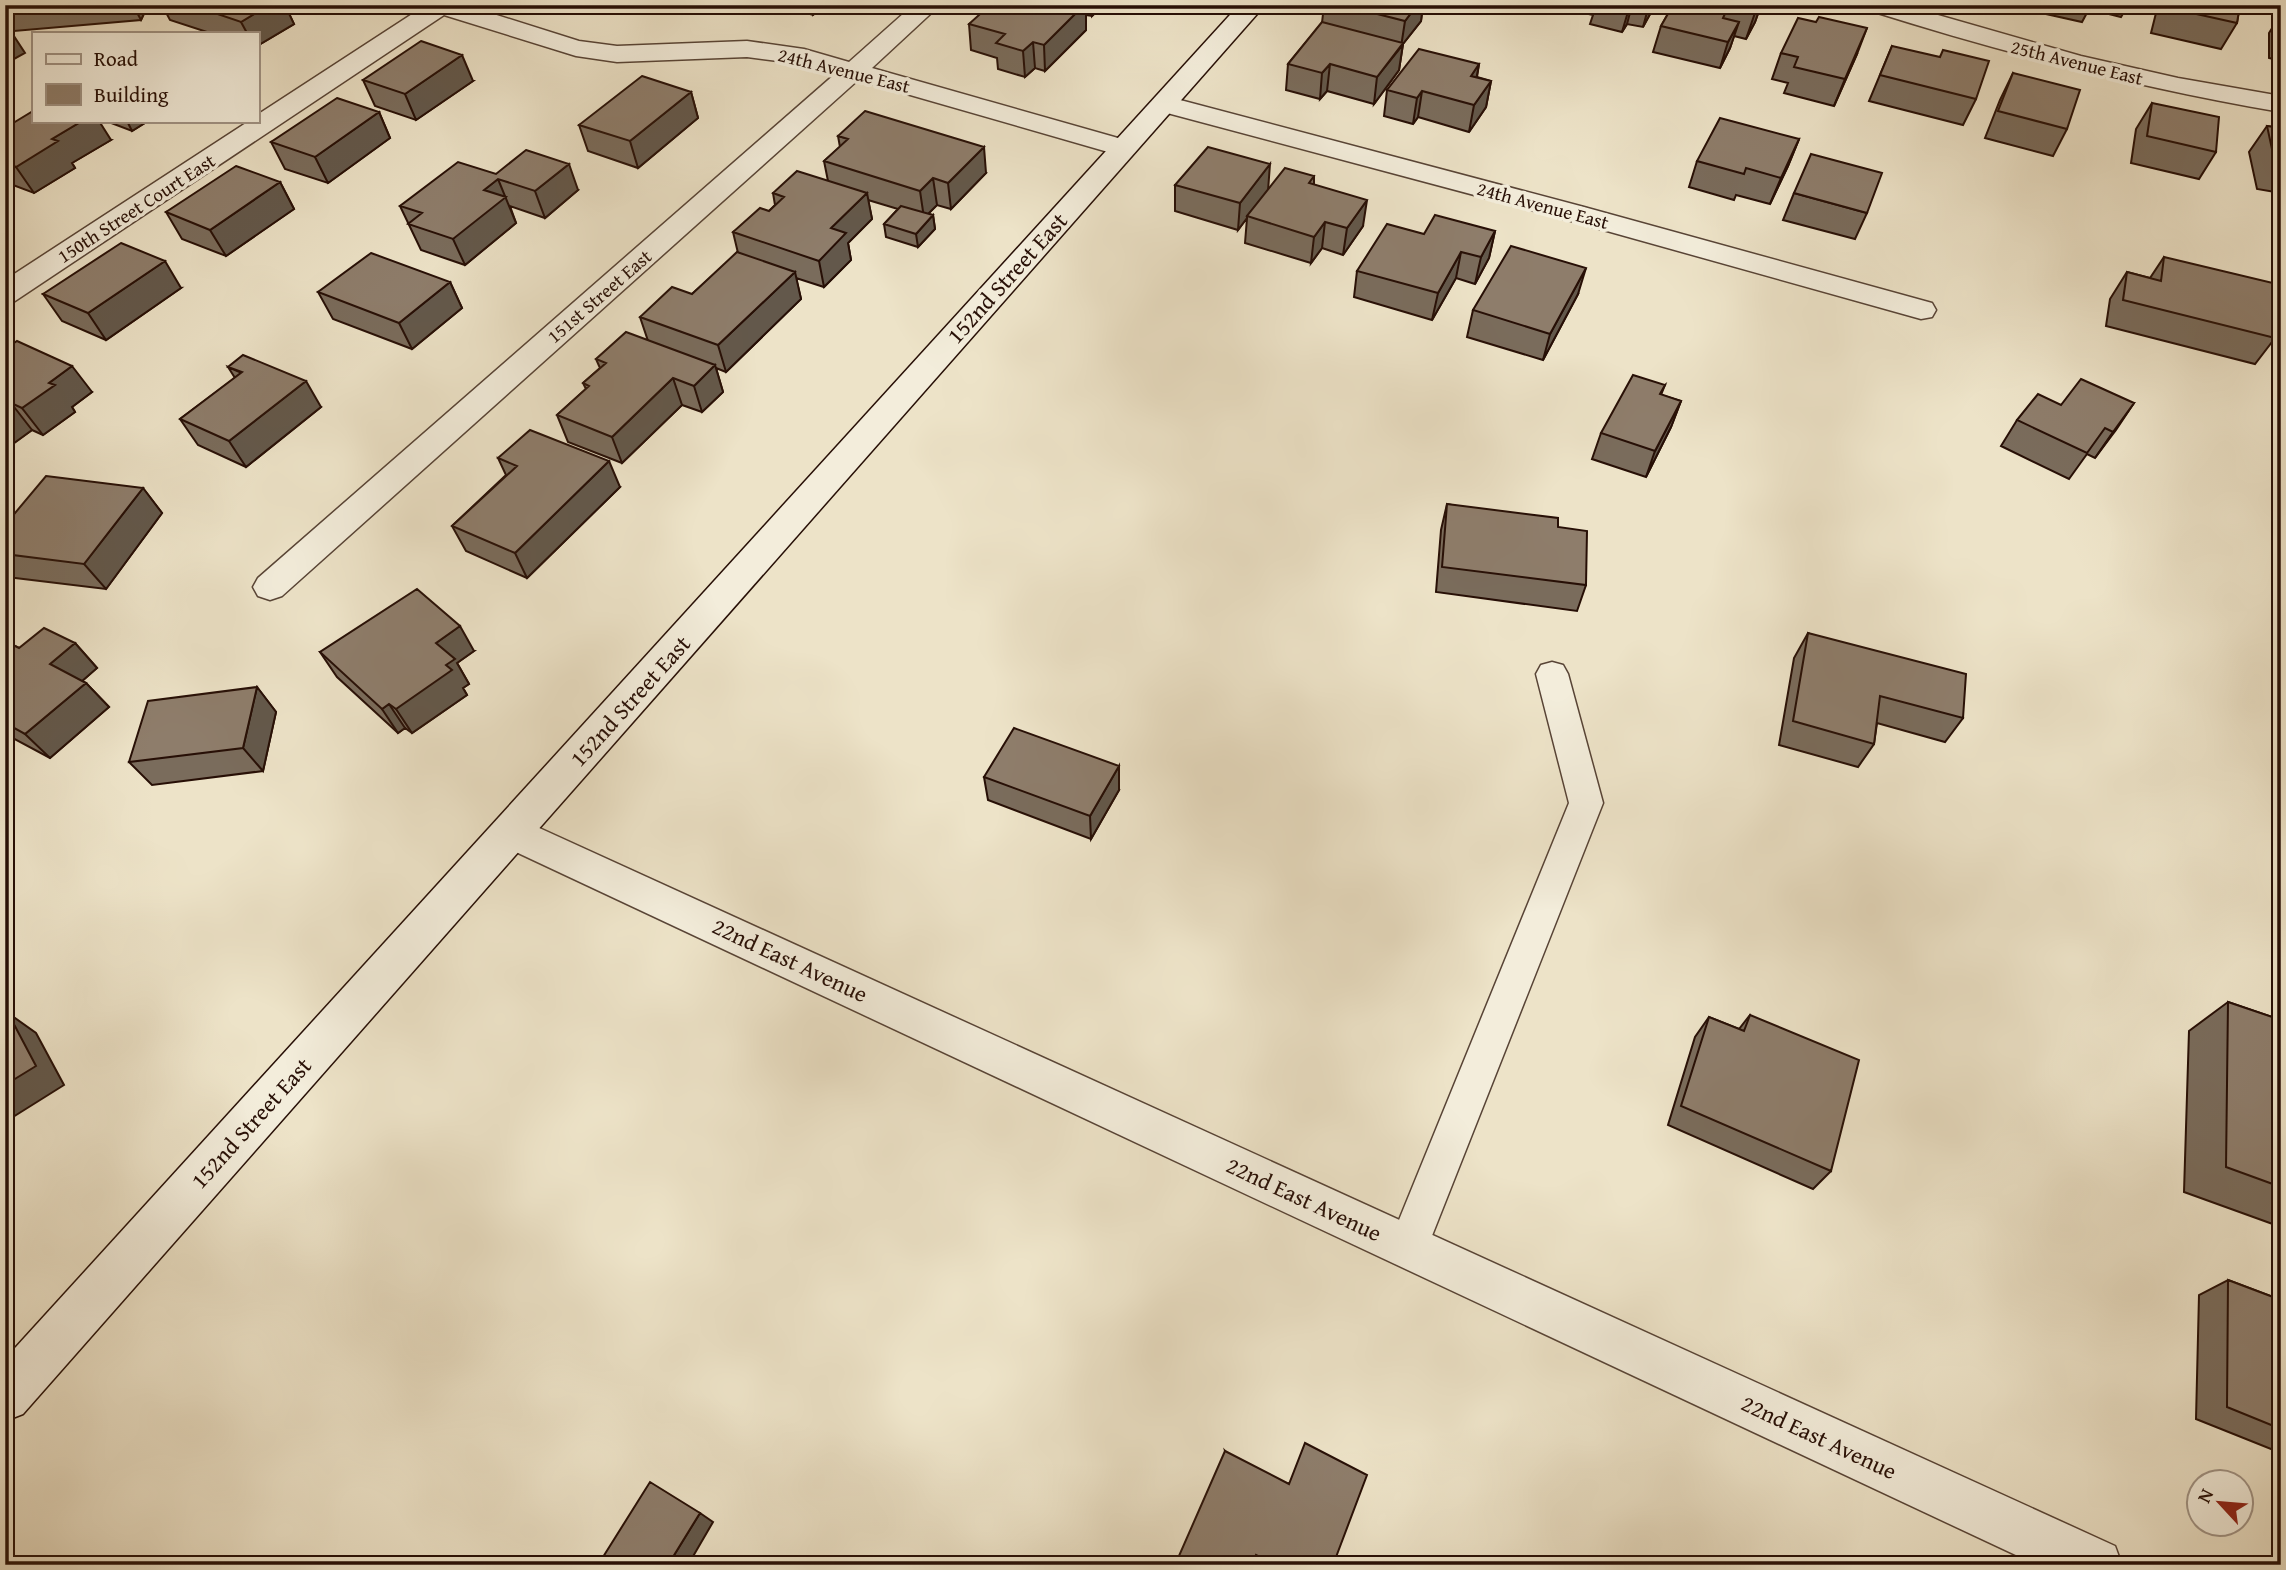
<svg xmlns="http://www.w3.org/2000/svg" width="2286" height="1570" viewBox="0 0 2286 1570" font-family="'Gentium Book Plus',serif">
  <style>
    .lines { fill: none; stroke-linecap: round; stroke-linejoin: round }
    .service-casing { stroke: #584436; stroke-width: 3 }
    .minor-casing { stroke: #584436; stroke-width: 3 }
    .tertiary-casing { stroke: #584436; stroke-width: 3 }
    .secondary-casing { stroke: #270f06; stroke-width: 3 }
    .service { fill: #f3eddb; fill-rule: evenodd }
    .minor { fill: #f3eddb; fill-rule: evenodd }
    .tertiary { fill: #f3eddb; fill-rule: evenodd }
    .secondary { fill: #f3eddb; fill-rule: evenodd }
    .wall { fill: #7a6c5c; stroke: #270f06; stroke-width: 2 }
    .shaded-wall { fill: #63584b; stroke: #270f06; stroke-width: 2 }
    .building { fill: #8e7d6b; stroke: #270f06; stroke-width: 2 }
    .labels { text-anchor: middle; stroke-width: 7; stroke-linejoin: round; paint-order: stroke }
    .far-street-label { font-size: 19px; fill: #270f06; stroke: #f3eddb }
    .street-label { font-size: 23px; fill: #270f06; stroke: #f3eddb }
  </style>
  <rect width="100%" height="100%" fill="#ede3c8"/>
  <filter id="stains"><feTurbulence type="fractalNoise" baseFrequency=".00286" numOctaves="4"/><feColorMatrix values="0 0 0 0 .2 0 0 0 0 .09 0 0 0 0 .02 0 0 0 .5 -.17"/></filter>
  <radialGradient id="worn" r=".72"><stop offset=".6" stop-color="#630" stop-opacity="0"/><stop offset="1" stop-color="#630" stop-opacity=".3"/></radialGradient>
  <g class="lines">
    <g class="service-casing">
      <path id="service" d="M1552,662L1563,665L1568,674L1603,803L1422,1261L1408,1267L1394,1261L1388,1247L1569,803L1536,674L1541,665Z"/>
    </g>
    <g class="minor-casing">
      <path id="minor" d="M426,5H465L579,41L617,46L747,41L804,49L849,62L913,5H940L872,68L1132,142L1135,148L1132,154L1122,156L858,80L282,596L270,600L258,596L253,587L258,578L835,74L802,64L747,57L617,62L576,56L444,15L15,301L5,303V280L249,121H257V115Z
        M1865,5H1903L2081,56L2178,78L2281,96V112C2140,88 2004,53 1868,10Z
        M1165,96L1584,207L1932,303L1936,310L1932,317L1921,319L1564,219L1156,110L1152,104L1156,98Z"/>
    </g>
    <g class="tertiary-casing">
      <path id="tertiary" d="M513,816L2115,1546L2122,1565H2037L499,844L493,832L499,820Z"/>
    </g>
    <g class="secondary-casing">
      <path id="secondary" d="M1239,5H1265L23,1414L5,1421V1359Z"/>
    </g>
    <use href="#service" class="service"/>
    <use href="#minor" class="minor"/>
    <use href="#tertiary" class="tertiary"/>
    <use href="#secondary" class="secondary"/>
  </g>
  <path class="wall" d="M5,5H148L141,20L14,31L5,18Z
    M162,5H285L294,24L257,46V33H210L170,20Z
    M779,5H825L813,15Z
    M1000,5H1103L1092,16L1086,15V30L1045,71L1035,68L1025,77L998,69L997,58L971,50L969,24L1001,7Z
    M1324,5H1423L1421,21L1403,44L1399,70L1374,104L1327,91L1320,99L1286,90L1288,64L1322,23Z
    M1563,5H1655L1643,27L1627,24L1622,32L1590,24L1593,15L1562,8Z
    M1673,5H1761L1755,22L1746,39L1734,36L1730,48L1720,68L1653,52L1661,26Z
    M2040,5H2128L2121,17L2089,9L2082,22L2037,12Z
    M2158,5H2240L2237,23L2221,49L2151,33Z
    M2281,14V61L2269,58V33Z
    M1892,46L1976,99L1963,125L1869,101Z
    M1781,53L1857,54L1834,106L1784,93L1788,83L1772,79Z
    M1479,64L1477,77L1491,81L1486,107L1469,132L1418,117L1413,124L1384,116L1387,90Z
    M2013,73L2067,129L2053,156L1985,138L2000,100Z
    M363,80L473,81L416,120L375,106Z
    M691,92L698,118L638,168L588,151L579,125Z
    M2152,103L2216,152L2199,179L2131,163L2136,129Z
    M379,112L390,138L328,183L285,169L271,142Z
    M106,121H148L132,131Z
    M2267,126L2281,128V193L2257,189L2249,152Z
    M5,128L111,140L72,163L75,168L34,193L5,182Z
    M838,136L986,173L951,209L937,205L928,214L933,215L935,229L918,247L886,237L884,224L898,209L868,200L872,219L848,243L851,260L824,287L796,278L801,299L726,372L716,368L723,392L702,412L682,405L622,463L568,442L557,415L586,389L583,383L600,368L596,359L648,341L640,317L692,294L738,253L733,232L769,211L775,205L773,193L828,181L824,161L840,147Z
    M1799,139L1788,166L1770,204L1736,195L1734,200L1689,187L1697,161Z
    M496,174L578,190L545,218L510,206L516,223L465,265L421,250L400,206Z
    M1314,176V184L1363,226L1343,255L1322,248L1311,263L1245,243L1247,218L1238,230L1175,211V185L1268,189Z
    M280,182L294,209L226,256L182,239L166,212Z
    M1794,193L1867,213L1855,239L1783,220Z
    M1495,231L1489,258L1475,284L1456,278L1432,320L1354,297L1357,271L1424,234Z
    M2164,257L2275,338L2255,364L2106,326L2110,299L2127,272L2150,278Z
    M450,282L462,308L412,349L333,319L318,292Z
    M181,288L106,340L62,321L43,294Z
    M1578,294L1543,360L1467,337L1473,310Z
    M5,349L92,392L72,407L75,412L43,435L32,430L5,449Z
    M228,367L321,407L246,467L198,445L180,419L235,378Z
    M1665,385L1661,395L1681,401L1671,427L1646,477L1592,459L1601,433Z
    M2134,403L2095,458L2087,454L2069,479L2001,446L2017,420L2061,405Z
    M498,458L620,487L527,578L466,551L452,526L506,475Z
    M143,488L162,513L106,589L7,577L5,575V525Z
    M1447,504L1558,527L1586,585L1577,611L1436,592L1441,530Z
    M1808,633L1963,718L1945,742L1877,723L1874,744L1858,767L1779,745L1794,658Z
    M5,641L19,648L75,643L97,668L82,681L86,683L109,707L50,758L5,734Z
    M474,651L457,663L469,684L463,688L467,695L412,733L405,728L398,733L337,677L320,652Z
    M257,687L276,712L263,771L152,785L129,762Z
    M984,777L1119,790L1091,839L988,800Z
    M2228,1002L2281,1020V1227L2184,1192L2189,1031Z
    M1750,1015L1831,1171L1813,1189L1668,1125L1695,1037L1709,1017L1739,1029Z
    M2228,1280L2281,1300V1453L2196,1419L2199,1295Z
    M1225,1451L1333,1565H1256L1253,1563Z"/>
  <path class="shaded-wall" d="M133,5H148L141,20Z
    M269,5H285L294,24L257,46V33H247L241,22Z
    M811,5H825L813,15Z
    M1084,5H1086V30L1045,71L1044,45Z
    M1092,5H1103L1092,16Z
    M1417,5H1423L1421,21L1403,44L1399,70L1374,104L1377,77L1401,47L1405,21Z
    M1630,5H1632L1627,24L1622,32Z
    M1649,5H1655L1643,27Z
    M1759,5H1761L1755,22L1746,39L1755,13Z
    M1739,22L1730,48L1720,68L1728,42Z
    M8,27L25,53L5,64V28Z
    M1867,28L1857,54L1834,106L1845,79Z
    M1033,42L1035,68L1025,77L1023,51Z
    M462,55L473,81L416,120L405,94Z
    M1330,64L1327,91L1320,99L1322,73Z
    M1479,64L1474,91L1471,76Z
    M1491,81L1486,107L1469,132L1474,105Z
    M1422,91L1418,117L1413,124L1417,98Z
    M691,92L698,118L638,168L630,141Z
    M379,112L390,138L328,183L315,157Z
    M82,121H99L111,140L72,163L75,168L34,193L16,167L52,139Z
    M127,121H148L132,131Z
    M1799,139L1788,166L1770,204L1781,178Z
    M984,147L986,173L951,209L948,183Z
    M569,164L578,190L545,218L535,191Z
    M1270,164L1268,191L1247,216V218L1238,230L1240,203Z
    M933,178L937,205L924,218L920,191Z
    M498,179L516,223L465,265L453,239L484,190Z
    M280,182L294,209L226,256L210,230Z
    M867,193L872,219L848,243L851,260L824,287L819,261L831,228Z
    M1367,200L1363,226L1343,255L1347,228Z
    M933,215L935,229L918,247L916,234Z
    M1325,222L1322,248L1311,263L1314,237Z
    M1495,231L1489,258L1475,284L1481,257Z
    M1461,252L1456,278L1432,320L1438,293Z
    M165,261L181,288L106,340L88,313Z
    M1586,268L1578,294L1543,360L1550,334Z
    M795,272L801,299L726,372L718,345Z
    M450,282L462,308L412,349L399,323Z
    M715,365L723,392L702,412L694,386Z
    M72,366L92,392L72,407L75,412L43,435L22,408L49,383Z
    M673,378L682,405L622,463L612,437Z
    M306,381L321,407L246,467L229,441Z
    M1681,401L1671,427L1646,477L1655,451Z
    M11,403L32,430L6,449L5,408Z
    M2134,403L2116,430L2095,458L2113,432Z
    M609,461L620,487L527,578L515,553Z
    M143,488L162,513L106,589L84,564Z
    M460,626L474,651L457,663L469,684L463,688L467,695L412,733L396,709L436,643Z
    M75,643L97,668L73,689L50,664Z
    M86,683L109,707L50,758L25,734Z
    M257,687L276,712L263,771L243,748Z
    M389,704L405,728L398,733L382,709Z
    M1119,766V790L1091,839L1090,816Z
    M8,1013L36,1033L64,1085L5,1122V1085Z
    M700,1513L713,1522L688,1565H668Z"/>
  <path class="building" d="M191,5H269L241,22Z
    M990,5L1015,11L1020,7L1012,5H1084L1044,45L1033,42L1023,51L996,43L1005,34L969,24Z
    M1342,5H1417L1405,21Z
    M1673,5H1759L1755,13L1728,7L1723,18L1739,22L1728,42L1661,26Z
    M2166,5H2240L2237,23L2165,7Z
    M1819,17L1867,28L1845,79L1794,67L1798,57L1781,53L1798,18L1816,22Z
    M1322,22L1403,43L1377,77L1330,64L1322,73L1288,64Z
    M421,41L462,55L405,94L363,80Z
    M1892,46L1940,57L1943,50L1989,61L1976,99L1880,75Z
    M1419,49L1479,64L1471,76L1491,81L1474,105L1422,91L1417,98L1387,90Z
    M2013,73L2080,90L2067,129L1998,111Z
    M642,76L691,92L630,141L579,125Z
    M337,98L379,112L315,157L271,142Z
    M2152,103L2219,117L2216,152L2147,136Z
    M33,111V121H82L52,139L58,141L16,167L5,162V128Z
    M865,111L984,147L948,183L933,178L920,191L824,161L848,139L838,136Z
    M1720,118L1799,139L1781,178L1746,168L1744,174L1697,161Z
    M2267,126L2281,128V164L2275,163Z
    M1208,147L1270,164L1240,203L1175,185Z
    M526,150L569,164L535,191L498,179L484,190L506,197L453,239L408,224L422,213L400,206L458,162L496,174Z
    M1811,154L1882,173L1867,213L1794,193Z
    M236,166L280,182L210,230L166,212Z
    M1285,168L1314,176L1309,183L1367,200L1347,228L1325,222L1314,237L1247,216Z
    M797,171L867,193L831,228L846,233L819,261L733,232L760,208L769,211L784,197L773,193Z
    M901,206L933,215L916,234L884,224Z
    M1435,215L1495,231L1481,257L1461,252L1438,293L1357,271L1387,224L1424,234Z
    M121,243L165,261L88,313L43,294Z
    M1511,246L1586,268L1550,334L1473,310Z
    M737,252L795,272L718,345L640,317L672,287L692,294Z
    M371,253L450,282L399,323L318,292Z
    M2164,257L2277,284L2275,338L2123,300L2127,272L2161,281Z
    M626,332L715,365L694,386L673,378L612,437L557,415L589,386L583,383L606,363L596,359Z
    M17,341L72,366L49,383L55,385L22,408L11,403L5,408V349Z
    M243,355L306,381L229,441L180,419L242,372L228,367Z
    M1633,375L1665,385L1660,394L1681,401L1655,451L1601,433Z
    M2081,379L2134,403L2113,432L2105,428L2087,453L2017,420L2038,394L2061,405Z
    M530,430L609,461L515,553L452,526L517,466L498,458Z
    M46,476L143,488L84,564L5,554V525Z
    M1447,504L1558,518V527L1587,531L1586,585L1442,567Z
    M417,589L460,626L436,643L455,659L446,665L452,670L396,709L389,704L382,709L320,652Z
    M44,628L75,643L50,664L86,683L25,734L5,723V641L19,648Z
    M1808,633L1966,674L1963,718L1880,696L1874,744L1793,721Z
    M257,687L243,748L129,762L148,701Z
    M1014,728L1119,766L1090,816L984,777Z
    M2228,1002L2281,1020V1187L2226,1167Z
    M8,1013L36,1066L5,1085V1015Z
    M1750,1015L1859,1060L1831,1171L1681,1106L1709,1017L1744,1031Z
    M2228,1280L2281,1300V1429L2227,1407Z
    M1305,1443L1367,1475L1333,1565H1275L1256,1555L1252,1565H1175L1225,1451L1289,1484Z
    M650,1482L700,1513L668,1565H598Z"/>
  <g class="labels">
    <g class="far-street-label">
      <text transform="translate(2077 62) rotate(14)" y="7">25th Avenue East</text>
      <text transform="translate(844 70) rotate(14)" y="7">24th Avenue East</text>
      <text transform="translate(1543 205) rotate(15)" y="7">24th Avenue East</text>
      <text transform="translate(136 208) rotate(-33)" y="7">150th Street Court East</text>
      <text transform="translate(599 296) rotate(-41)" y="7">151st Street East</text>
    </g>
    <g class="street-label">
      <text transform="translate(1007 278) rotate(-48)" y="8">152nd Street East</text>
      <text transform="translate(630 701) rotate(-48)" y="8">152nd Street East</text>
      <text transform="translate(790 960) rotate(25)" y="8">22nd East Avenue</text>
      <text transform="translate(251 1123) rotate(-48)" y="8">152nd Street East</text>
      <text transform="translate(1304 1199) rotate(25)" y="8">22nd East Avenue</text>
      <text transform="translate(1819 1437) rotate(25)" y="8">22nd East Avenue</text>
    </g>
  </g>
  <rect width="2286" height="1570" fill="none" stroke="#ede3c8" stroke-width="28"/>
  <rect x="7" y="7" width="2272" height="1556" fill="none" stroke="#270f06" stroke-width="3.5"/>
  <rect x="14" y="14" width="2258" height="1542" fill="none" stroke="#270f06" stroke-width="2"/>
  <rect x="32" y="32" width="228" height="91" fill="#f3eddb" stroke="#a19486" stroke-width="2"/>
  <rect x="46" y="54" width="35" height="10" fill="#f3eddb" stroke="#a19486" stroke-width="2"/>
  <text x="94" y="66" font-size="21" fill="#270f06">Road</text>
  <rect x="46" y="84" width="35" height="21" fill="#8e7d6b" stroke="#a19486" stroke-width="2"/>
  <text x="94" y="102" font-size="21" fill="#270f06">Building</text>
  <g transform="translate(2220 1503) rotate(296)"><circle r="33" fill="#f3eddb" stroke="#a19486" stroke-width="2"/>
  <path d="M0-5L12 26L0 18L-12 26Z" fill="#8f2418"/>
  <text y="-10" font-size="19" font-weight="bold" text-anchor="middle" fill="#270f06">N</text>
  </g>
  <rect width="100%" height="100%" filter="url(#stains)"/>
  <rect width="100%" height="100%" fill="url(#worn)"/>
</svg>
